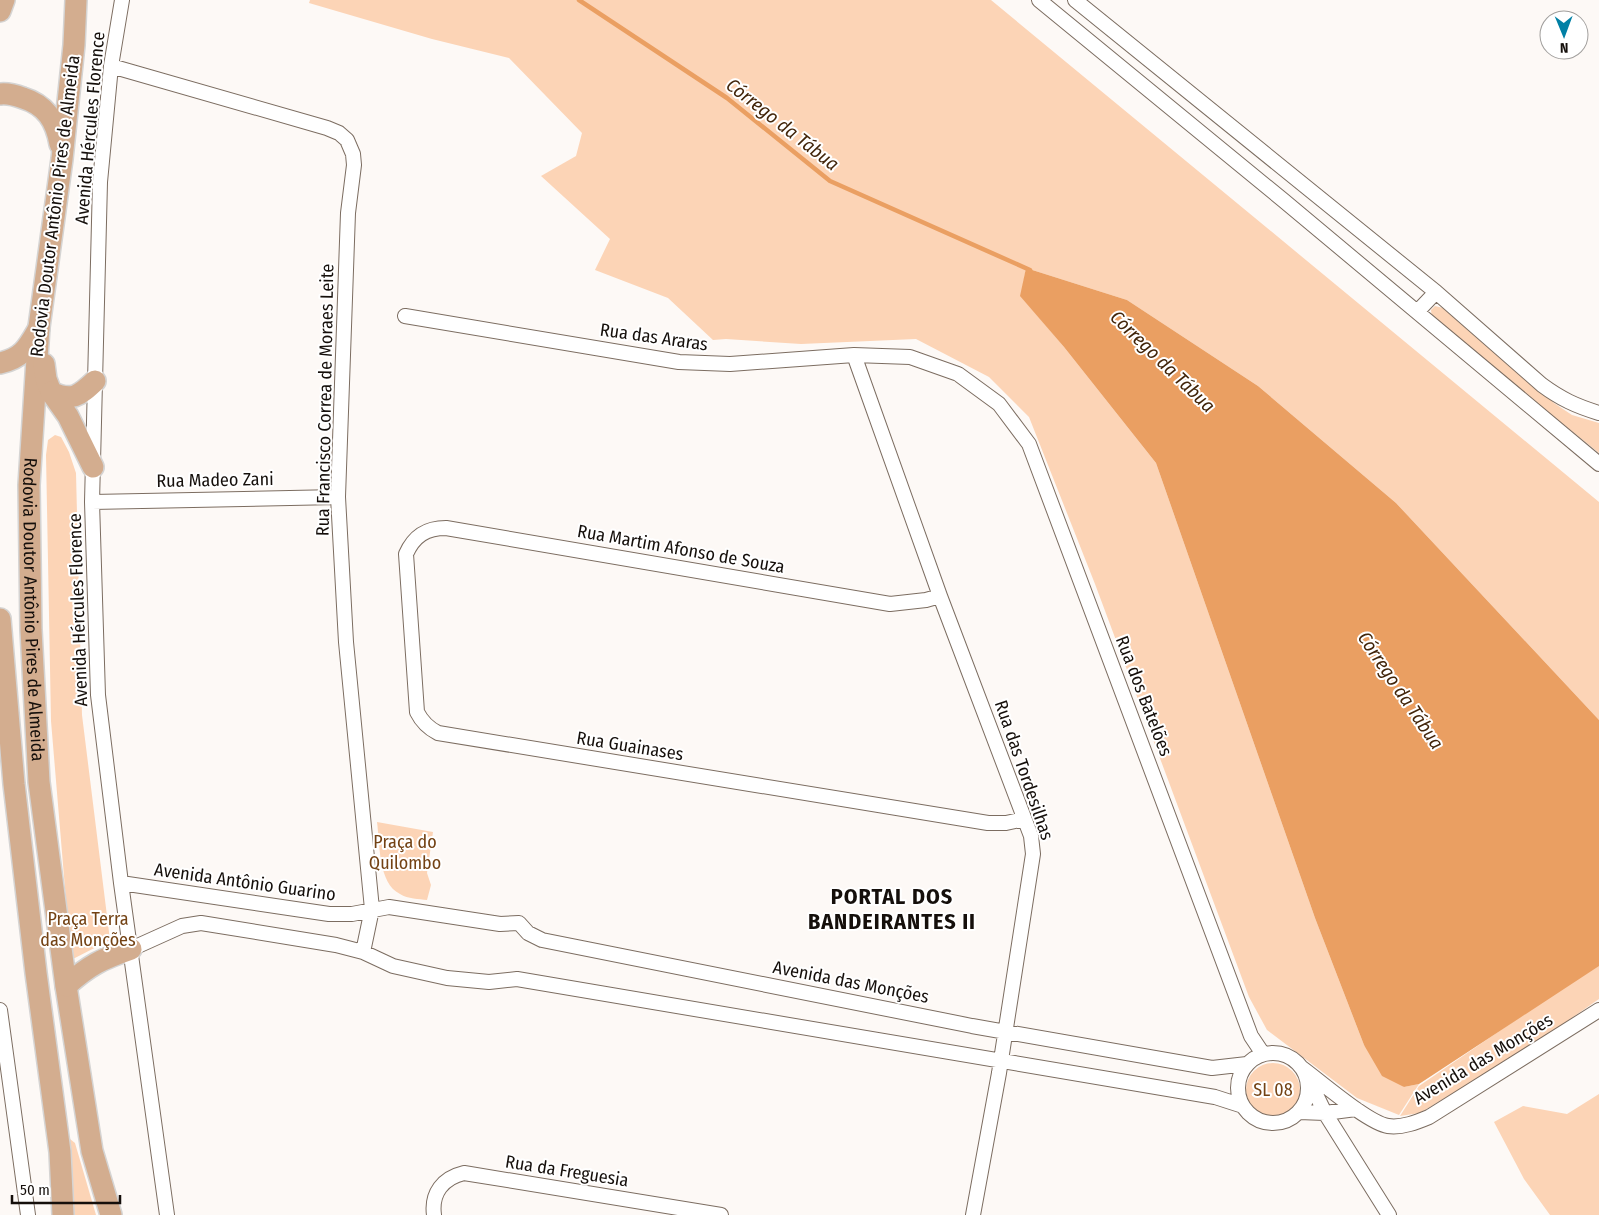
<svg xmlns="http://www.w3.org/2000/svg" width="1599" height="1215" viewBox="0 0 1599 1215" font-family="'Fira Sans Condensed',sans-serif">
  <style>
    .green { fill: #fcd4b6 }
    .water { fill: #ea9f62 }
    .lines { fill: none; stroke-linecap: round; stroke-linejoin: round }
    .stream { stroke: #ea9f62; stroke-width: 4.5 }
    .minor-casing { stroke: #7c6d61; stroke-width: 16 }
    .primary-casing { stroke: #d5d4d3; stroke-width: 24 }
    .minor { stroke: #fff; stroke-width: 14 }
    .primary { stroke: #d3ad8f; stroke-width: 21 }
    .labels { text-anchor: middle; stroke-width: 4; stroke-linejoin: round; paint-order: stroke }
    .street-label { font-size: 18px; fill: #150f0b; stroke: #fff }
    .park-label { font-size: 18px; fill: #734214; stroke: #fff }
    .water-label { font-size: 19px; font-style: italic; fill: #42250a; stroke: #fff }
    .district-label { font-size: 22px; font-weight: bold; letter-spacing: 1px; fill: #150f0b; stroke: #fff }
  </style>
  <rect width="100%" height="100%" fill="#fdf9f6"/>
  <path class="green" d="M310,0H991L1599,502V720L1396,503L1258,386L1127,300L1026,268L1021,296L1064,347L1156,463L1315,918L1364,1045L1404,1087L1419,1084L1399,1115L1357,1098L1267,1030L1249,997L1095,584L1029,417L989,377L916,339L801,344L726,339L713,340L668,298L595,270L610,239L541,176L576,156L582,133L509,58L432,39L309,3Z
    M1435,306L1443,308L1554,403L1572,415L1599,423V453L1432,319L1431,310Z
    M55,435L61,437L69,452L76,473L82,715L110,940L71,960L51,721L46,455L48,440Z
    M377,822L433,832L427,873L431,885L427,900C419,899 408,899 400,894C378,883 380,844 377,822Z
    M1599,963V999L1530,1047L1420,1113L1400,1116L1419,1086Z
    M1246 1090a27 27 0 1 1 54 0a27 27 0 1 1-54 0Z
    M1599,1094V1215H1550L1524,1179L1494,1122L1523,1106L1567,1114Z
    M65,1135L75,1143L96,1215H71Z"/>
  <path class="water" d="M1026,268L1127,300L1258,386L1396,503L1599,720V966L1419,1084L1404,1087L1382,1076L1364,1045L1315,918L1156,463L1064,347L1020,296Z"/>
  <g class="lines">
    <path class="stream" d="M579,0L727,98L830,181L1030,270"/>
    <g class="minor-casing">
      <path id="minor" d="M122,0L111,66L100,182L92,502L98,695L121,883L167,1215
        M1039,0L1283,200L1599,464
        M1075,0L1436,292L1542,385C1561,399 1576,406 1599,413
        M111,66L327,128L339,133L347,140L353,154L354,165L348,213L338,497L346,642L372,909L363,952
        M1417,312L1436,292
        M405,316L679,362L730,364L854,355L910,357L958,374L999,404L1029,444L1251,1036L1263,1054
        M854,355L940,596L1031,836L1033,854L999,1073L973,1215
        M92,502L338,497
        M940,596L926,600L890,604L446,528C426,528 414,536 406,554L417,712C422,722 428,728 438,733L988,823H1006L1024,819
        M121,883L329,914H352L389,907L500,924L519,923L528,933L542,940L972,1026L1212,1068L1247,1064
        M131,949L182,926L201,923L336,945L363,952L393,966L447,978L489,982L517,979L1215,1097L1243,1106
        M0,1010L28,1215
        M1238 1088a35 35 0 1 1 70 0a35 35 0 1 1-70 0Z
        M1302,1068C1320,1081 1368,1123 1388,1126C1402,1128 1417,1122 1429,1117L1599,1010
        M1309,1080L1325,1113L1389,1215
        M1299,1112L1325,1113L1356,1109
        M434,1215C431,1193 443,1178 464,1173L721,1215"/>
    </g>
    <g class="primary-casing">
      <g id="primary">
        <path id="s1" d="M76,0L74,45L62,159L39,327L29,485L31,630L39,782L66,986L92,1151L111,1215"/>
        <path d="M0,11L4,0"/>
        <path d="M0,94C8,93 15,95 23,98C46,105 56,121 60,144"/>
        <path d="M0,363C23,358 28,347 39,328"/>
        <path d="M44,364L46,379L51,392C72,402 79,396 95,381"/>
        <path d="M51,392L68,416L93,467"/>
        <path d="M0,619L14,784L36,973L60,1152L63,1215"/>
        <path d="M66,986C89,965 102,959 131,949"/>
      </g>
    </g>
    <use href="#minor" class="minor"/>
    <use href="#primary" class="primary"/>
  </g>
  <g class="labels">
    <g class="street-label">
      <text transform="translate(90 128) rotate(-85)" y="6">Avenida Hércules Florence</text>
      <text transform="translate(55 206) rotate(-83)" y="6">Rodovia Doutor Antônio Pires de Almeida</text>
      <text transform="translate(654 337) rotate(8)" y="6">Rua das Araras</text>
      <text transform="translate(325 400) rotate(-89)" y="6">Rua Francisco Correa de Moraes Leite</text>
      <text transform="translate(215 480) rotate(-1)" y="6">Rua Madeo Zani</text>
      <text transform="translate(681 549) rotate(10)" y="6">Rua Martim Afonso de Souza</text>
      <text dy="6" stroke="none"><textPath href="#s1" startOffset="612">Rodovia Doutor Antônio Pires de Almeida</textPath></text>
      <text transform="translate(78 610) rotate(-92)" y="6">Avenida Hércules Florence</text>
      <text transform="translate(1144 696) rotate(69)" y="6">Rua dos Batelões</text>
      <text transform="translate(630 746) rotate(9)" y="6">Rua Guainases</text>
      <text transform="translate(1024 770) rotate(71)" y="6">Rua das Tordesilhas</text>
      <text transform="translate(245 882) rotate(8)" y="6">Avenida Antônio Guarino</text>
      <text transform="translate(851 982) rotate(11)" y="6">Avenida das Monções</text>
      <text transform="translate(1483 1059) rotate(-31)" y="6">Avenida das Monções</text>
      <text transform="translate(567 1171) rotate(9)" y="6">Rua da Freguesia</text>
    </g>
    <g class="park-label">
      <text x="405" y="848">Praça do<tspan x="405" dy="21">Quilombo</tspan></text>
      <text x="88" y="925">Praça Terra<tspan x="88" dy="21">das Monções</tspan></text>
      <text x="1273" y="1096">SL 08</text>
    </g>
    <g class="water-label">
      <text transform="translate(783 124) rotate(38)" y="7">Córrego da Tábua</text>
      <text transform="translate(1163 361) rotate(44)" y="7">Córrego da Tábua</text>
      <text transform="translate(1401 690) rotate(56)" y="7">Córrego da Tábua</text>
    </g>
    <g class="district-label">
      <text x="892" y="904">PORTAL DOS<tspan x="892" dy="25">BANDEIRANTES II</tspan></text>
    </g>
  </g>
  <g transform="translate(1564 35) rotate(179)"><circle r="24" fill="#ffffff" stroke="#a19f9d"/>
  <path d="M0-4L9 19L0 12L-9 19Z" fill="#0180a5"/>
  <text y="-8" font-size="14" font-weight="bold" text-anchor="middle" fill="#150f0b">N</text>
  </g>
  <path d="M12 1195v8h108v-8" fill="none" stroke="#150f0b" stroke-width="2.5"/>
  <text x="20" y="1195" font-size="15" fill="#150f0b" stroke="#ffffff" stroke-width="4" paint-order="stroke">50 m</text>
</svg>
